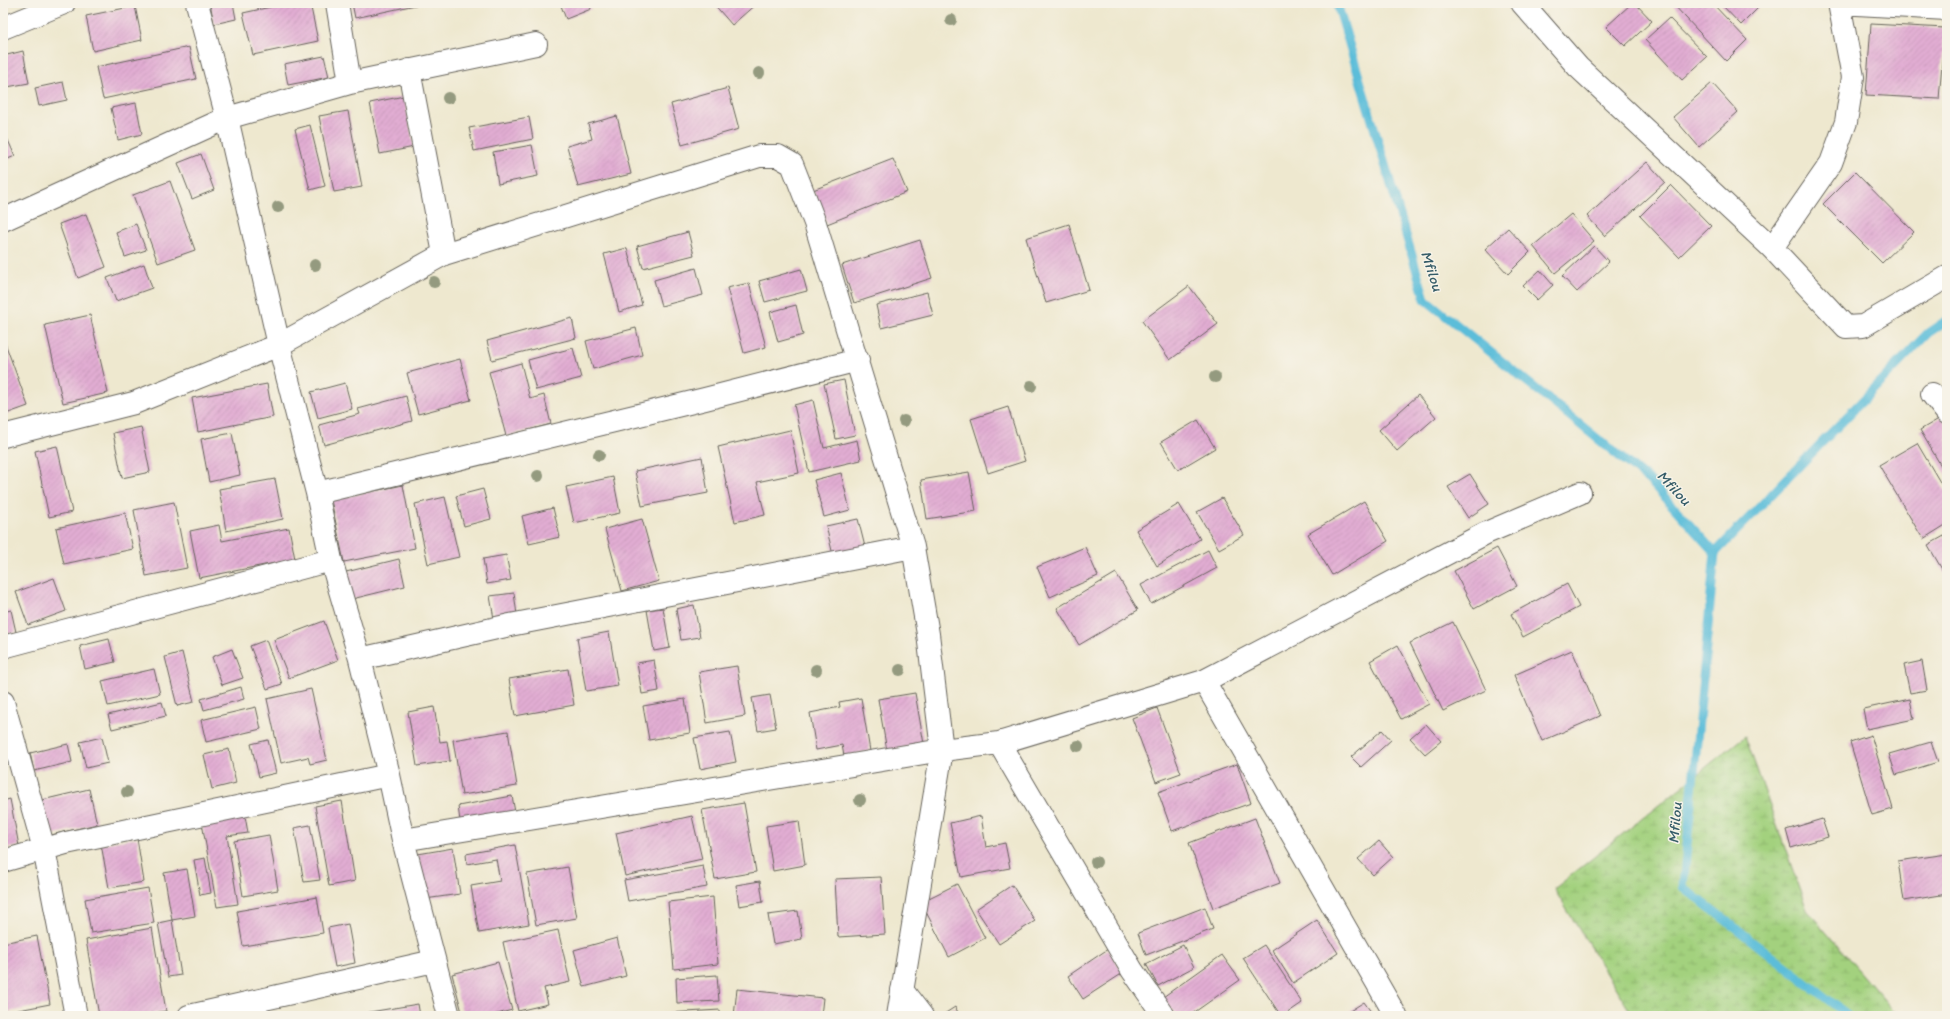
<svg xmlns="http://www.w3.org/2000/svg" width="1950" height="1019" viewBox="0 0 1950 1019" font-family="Itim,sans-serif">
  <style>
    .wetland { fill: url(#wetland-marsh); stroke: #60764d }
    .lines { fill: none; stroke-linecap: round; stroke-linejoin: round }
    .stream { stroke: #5bbdd9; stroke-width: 9 }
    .building { fill: url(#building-hatch) }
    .street-casing { stroke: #66635b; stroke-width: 24 }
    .street { stroke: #fff; stroke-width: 22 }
    .tree { fill: #949a7f }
    .labels { text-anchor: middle; stroke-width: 3; stroke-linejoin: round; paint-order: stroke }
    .water-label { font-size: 15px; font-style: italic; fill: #355c68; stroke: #f7f3e8 }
  </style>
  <defs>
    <pattern id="wetland-marsh" width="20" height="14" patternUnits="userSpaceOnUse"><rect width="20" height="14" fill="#a3d17e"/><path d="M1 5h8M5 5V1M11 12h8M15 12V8" fill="none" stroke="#8cb36c"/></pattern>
    <pattern id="building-hatch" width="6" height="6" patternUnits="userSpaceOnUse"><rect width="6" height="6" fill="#e2add3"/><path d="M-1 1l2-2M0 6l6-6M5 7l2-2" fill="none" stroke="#c194b5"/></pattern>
  </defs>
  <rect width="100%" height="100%" fill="#f7f3e8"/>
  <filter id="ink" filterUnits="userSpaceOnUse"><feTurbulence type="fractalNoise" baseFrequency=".025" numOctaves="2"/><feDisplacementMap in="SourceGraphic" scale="8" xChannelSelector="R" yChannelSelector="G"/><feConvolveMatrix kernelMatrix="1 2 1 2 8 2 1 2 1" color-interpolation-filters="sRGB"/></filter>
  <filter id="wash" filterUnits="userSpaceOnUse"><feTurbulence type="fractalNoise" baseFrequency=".012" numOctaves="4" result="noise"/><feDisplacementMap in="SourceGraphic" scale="16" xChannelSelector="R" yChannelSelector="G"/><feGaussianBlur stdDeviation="0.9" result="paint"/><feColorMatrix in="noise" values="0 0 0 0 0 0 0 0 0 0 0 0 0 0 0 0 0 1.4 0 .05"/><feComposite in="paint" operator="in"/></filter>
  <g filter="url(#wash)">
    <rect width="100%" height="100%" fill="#eee8cf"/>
    <path class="wetland" d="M1745,736L1807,910L1898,1016H1778L1774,1012L1731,1016H1633L1554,889Z"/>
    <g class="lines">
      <path class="stream" d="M1337,3L1425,299L1651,482L1715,553L1683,887L1849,1016
        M1715,553L1928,333L1947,320"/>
    </g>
    <g id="blocks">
      <path class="building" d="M210,3H233L236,19L214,24Z
        M289,3H310L318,41L253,55L243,13Z
        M352,3H420V4L355,18Z
        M560,3H589L591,9L566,19Z
        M713,3H757L732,25Z
        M1632,3H1635L1652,21L1625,46L1606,27Z
        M1672,3H1712L1747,40L1726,61Z
        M1720,3H1763L1741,25Z
        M135,6L142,40L93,51L86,16Z
        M1669,18L1707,57L1682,80L1645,40Z
        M1871,24L1945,28L1939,99L1866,95Z
        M189,47L196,79L103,99L96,67Z
        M23,51L29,83L7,87L3,69V56Z
        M324,56L329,77L288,85L284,64Z
        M63,82L67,100L39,106L35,88Z
        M1712,83L1738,112L1699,147L1673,117Z
        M728,88L739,129L682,145L671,104Z
        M404,96L414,147L380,154L370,103Z
        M136,103L142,134L118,140L111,108Z
        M348,111L362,187L334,192L319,116Z
        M617,116L631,174L578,187L567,146L592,139L588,124Z
        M529,117L533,139L474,151L469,128Z
        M310,125L325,186L310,190L295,129Z
        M3,129L15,156L3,161Z
        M532,145L538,176L498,184L493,152Z
        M201,154L214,190L192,199L178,163Z
        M893,159L907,192L827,224L813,190Z
        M1647,162L1665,182L1605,236L1587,216Z
        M1855,172L1914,232L1882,263L1823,204Z
        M170,181L195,250L158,263L133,195Z
        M1671,185L1711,226L1679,257L1640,216Z
        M86,214L106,267L78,278L59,224Z
        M1571,214L1594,241L1555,273L1533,246Z
        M136,224L146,250L125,257L116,232Z
        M1069,224L1089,290L1046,303L1026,238Z
        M1508,228L1530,252L1508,274L1485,249Z
        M688,232L694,255L643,268L637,246Z
        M920,240L932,278L854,303L842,265Z
        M1594,246L1609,262L1577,292L1562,276Z
        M627,248L642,305L619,312L604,254Z
        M144,264L152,288L116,301L107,278Z
        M696,268L703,295L661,306L654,280Z
        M801,269L807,291L765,302L759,281Z
        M1540,270L1553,285L1537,300L1523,286Z
        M749,283L766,347L744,353L727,288Z
        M1189,286L1218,324L1170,360L1142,321Z
        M927,292L933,315L881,328L876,305Z
        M796,305L803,335L778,342L770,312Z
        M90,315L108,393L63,403L45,325Z
        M572,318L576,338L492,360L487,341Z
        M636,328L642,355L593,369L586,341Z
        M5,343L28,406L3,415V344Z
        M573,348L581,378L536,390L528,360Z
        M460,359L471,400L418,414L407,373Z
        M521,363L530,399L544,395L551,424L506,436L489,372Z
        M844,380L855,435L836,439L824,384Z
        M345,383L352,409L318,418L311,392Z
        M267,384L273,417L198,432L192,398Z
        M1418,395L1436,417L1397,451L1379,430Z
        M406,396L412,421L324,445L319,425L360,414L358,409Z
        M813,400L824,448L857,440L861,460L809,472L794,405Z
        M1008,407L1025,461L988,473L971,419Z
        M1942,417L1947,427V476L1920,430Z
        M1198,420L1215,448L1178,470L1161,442Z
        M141,427L150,472L122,478L113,433Z
        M790,430L799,473L757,482L765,515L735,522L718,447Z
        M232,433L240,475L209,482L201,439Z
        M1917,443L1947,494V524L1923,539L1879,465Z
        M57,446L72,512L49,517L35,451Z
        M702,457L708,493L642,506L635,471Z
        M969,472L976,511L927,519L921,480Z
        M841,473L850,510L824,517L814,480Z
        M1470,474L1489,504L1468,518L1448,487Z
        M613,477L620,513L574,523L566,487Z
        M275,479L283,519L226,531L219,489Z
        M403,485L415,548L344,562L331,500Z
        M483,489L491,519L464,526L456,496Z
        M445,497L459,557L428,564L415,504Z
        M1222,498L1244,535L1219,549L1197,512Z
        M1364,501L1388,541L1332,575L1308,534Z
        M174,502L187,568L146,576L134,510Z
        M1179,504L1200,539L1157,566L1136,530Z
        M553,508L560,537L529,544L522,516Z
        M125,513L133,549L64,564L56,528Z
        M642,519L659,581L622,591L605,529Z
        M858,519L865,547L833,555L826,526Z
        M219,525L222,541L289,528L295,559L199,578L190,531Z
        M1944,536L1947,541V578L1928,545Z
        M1085,547L1098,576L1050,597L1037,567Z
        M1497,548L1517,586L1474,609L1454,571Z
        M1208,550L1217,568L1151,604L1141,585Z
        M506,555L511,580L487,584L483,559Z
        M399,559L405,586L352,599L346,572Z
        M1116,573L1138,610L1079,645L1057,608Z
        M54,578L66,611L28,625L16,592Z
        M1567,584L1579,607L1523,637L1511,614Z
        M514,593L517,615L494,619L490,596Z
        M694,605L700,637L681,640L676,609Z
        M663,608L670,648L654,651L647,610Z
        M11,610L16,632L3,635V612Z
        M324,621L338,660L289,678L274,640Z
        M1453,622L1486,690L1443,711L1410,643Z
        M609,632L618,686L586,691L577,638Z
        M109,639L115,662L85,669L80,646Z
        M266,640L282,684L267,689L250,646Z
        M1398,645L1429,704L1401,719L1370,661Z
        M232,649L243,678L222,685L212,657Z
        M1572,650L1600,716L1542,741L1514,675Z
        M182,652L194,702L177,706L165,657Z
        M654,660L659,691L642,694L637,663Z
        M1922,661L1927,690L1910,693L1904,665Z
        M737,666L745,716L707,723L699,672Z
        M154,669L160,694L108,706L102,681Z
        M568,669L574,705L515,716L509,679Z
        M241,687L244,699L204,710L201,699Z
        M311,689L327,760L310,764L308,757L281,763L267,699Z
        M915,693L924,744L887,751L878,699Z
        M770,695L776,728L758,731L752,698Z
        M861,698L870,751L844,756L842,745L816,750L810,713L840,707L839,702Z
        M685,699L690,733L649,740L643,706Z
        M1910,699L1914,719L1867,729L1863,709Z
        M162,702L166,716L112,729L108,715Z
        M256,707L261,729L206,742L201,720Z
        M434,707L440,742L447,741L450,761L417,766L408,712Z
        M1157,708L1181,773L1156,782L1132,718Z
        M1426,724L1441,741L1425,754L1410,738Z
        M1382,730L1391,740L1361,767L1351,757Z
        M508,731L517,786L462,795L453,740Z
        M730,732L736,762L700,769L694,738Z
        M1871,735L1893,809L1872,815L1850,742Z
        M102,737L108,763L86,768L80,742Z
        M268,740L276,773L259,777L251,744Z
        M1931,742L1938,762L1896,775L1889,754Z
        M68,744L72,762L34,771L30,753Z
        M229,749L236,783L212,789L204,755Z
        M1237,764L1251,803L1172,831L1158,792Z
        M89,789L97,824L47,836L38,801Z
        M512,796L515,812L460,821L458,806Z
        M10,799L19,846L3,849V801Z
        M342,801L355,881L329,886L315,806Z
        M744,803L756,872L715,879L702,810Z
        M245,816L248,833L227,836L238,904L217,907L202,823Z
        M692,816L702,859L625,876L616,833Z
        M981,816L986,847L1005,843L1010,868L961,877L950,823Z
        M1255,818L1280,883L1213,908L1189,843Z
        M1822,819L1828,837L1791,848L1786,830Z
        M799,821L805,865L773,871L766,826Z
        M310,825L320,880L304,882L294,828Z
        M269,835L278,890L243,896L234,841Z
        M137,838L144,882L109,888L101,844Z
        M1379,841L1393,857L1373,875L1358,859Z
        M515,845L529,924L479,933L471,886L500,881L496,859L467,864L466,854Z
        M453,848L460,894L425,899L418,854Z
        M1947,854V894L1904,901L1898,861Z
        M205,858L211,893L200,895L194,860Z
        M703,866L707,887L628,901L624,880Z
        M568,867L577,918L536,925L527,874Z
        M187,869L195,916L172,920L181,975L168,977L158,923L172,920L164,873Z
        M881,877L885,934L838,937L835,879Z
        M760,881L763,902L739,906L736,885Z
        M957,884L985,938L949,957L921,902Z
        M1012,885L1035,921L999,944L976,909Z
        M148,888L154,923L91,933L85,899Z
        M317,897L323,933L243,946L237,911Z
        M713,897L718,964L674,969L668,902Z
        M1205,907L1213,929L1146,955L1138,933Z
        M798,911L802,939L773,944L768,915Z
        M1317,920L1338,953L1293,983L1272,950Z
        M348,924L355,963L335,967L328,928Z
        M152,928L166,1011L136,1016H99L86,940Z
        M558,930L570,982L544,988L548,1004L518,1011L503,942Z
        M37,936L50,1004L3,1013V943Z
        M617,938L626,976L584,987L574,950Z
        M1183,945L1194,967L1158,986L1146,964Z
        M1264,945L1302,1003L1283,1016H1281L1243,958Z
        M1108,949L1123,973L1083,999L1068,976Z
        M1222,955L1240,980L1189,1016H1177L1163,997Z
        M498,962L512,1010L490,1016H463L452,974Z
        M717,975L719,1001L677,1003L676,978Z
        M737,989L823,998L821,1016H734Z
        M1364,1002L1374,1016H1342Z
        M418,1004L420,1016H352V1015Z
        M955,1007L960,1016H941Z
        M720,1010V1016H669V1013Z"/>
    </g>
  </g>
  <g filter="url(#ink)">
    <use href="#blocks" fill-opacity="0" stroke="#66635b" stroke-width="1"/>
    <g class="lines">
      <g class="street-casing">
        <path id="street" d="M197,3L227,118L279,345L317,493L331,560L360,659L389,775L403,840L449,1016
          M337,3L350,83
          M1522,3L1578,67L1772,248L1846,327L1863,326L1947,277
          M3,28L64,3
          M409,70L444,254
          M3,220L227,118L350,83L536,44
          M1772,248L1831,163L1846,122L1853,77L1839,3L1947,9
          M1932,394L1947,413
          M3,436L134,403L279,345L444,254L759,156H778L792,164L815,223L913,547L928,634L942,750L898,1016
          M317,493L705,399L858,360
          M3,647L331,560
          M360,659L510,625L913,547
          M1204,681L1396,1016
          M3,702L44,849L76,1016
          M999,743L1132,970L1164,1016
          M403,840L942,750L999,743L1204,681L1486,533L1580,493
          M3,861L66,843L389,775
          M902,990L922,1016
          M189,1016L434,961"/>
      </g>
      <use href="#street" class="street"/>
    </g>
    <g class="tree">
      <circle cx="951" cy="20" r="6"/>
      <circle cx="759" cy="73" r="6"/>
      <circle cx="448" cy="98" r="6"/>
      <circle cx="278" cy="207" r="6"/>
      <circle cx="315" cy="265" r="6"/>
      <circle cx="434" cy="282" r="6"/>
      <circle cx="1215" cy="377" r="6"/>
      <circle cx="1031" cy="386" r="6"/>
      <circle cx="904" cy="421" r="6"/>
      <circle cx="599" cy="455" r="6"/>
      <circle cx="538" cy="476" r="6"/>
      <circle cx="816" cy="670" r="6"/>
      <circle cx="900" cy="670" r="6"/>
      <circle cx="1078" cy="746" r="6"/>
      <circle cx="127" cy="792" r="6"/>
      <circle cx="860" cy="800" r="6"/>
      <circle cx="1096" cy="862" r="6"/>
    </g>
  </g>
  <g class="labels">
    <g class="water-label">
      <text transform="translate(1432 271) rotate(72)" y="5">Mfilou</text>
      <text transform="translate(1674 488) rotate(47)" y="5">Mfilou</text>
      <text transform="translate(1675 823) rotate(-85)" y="5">Mfilou</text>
    </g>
  </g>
  <rect width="1950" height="1019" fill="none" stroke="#f7f3e8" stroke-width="16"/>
</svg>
